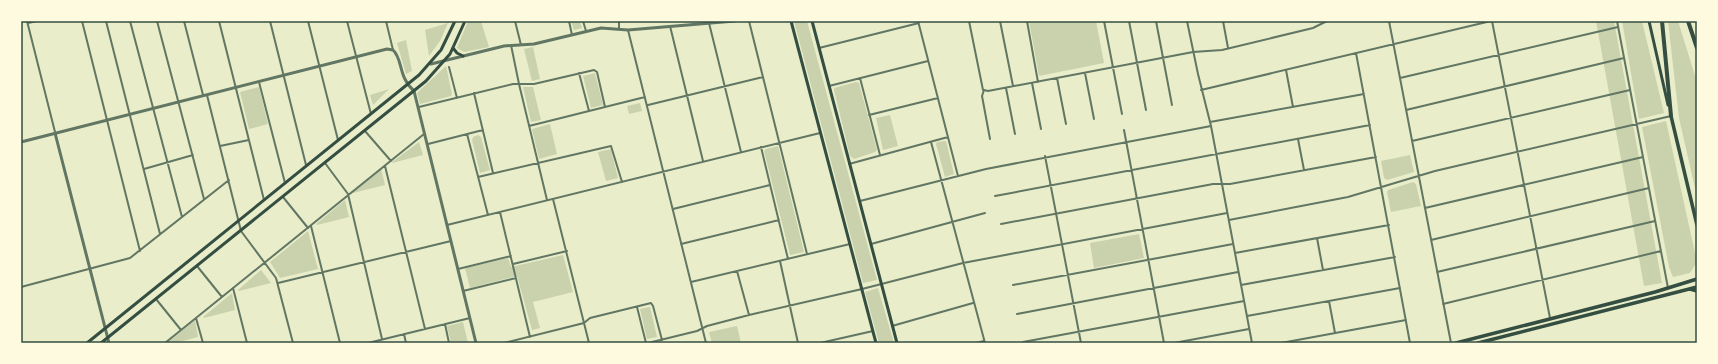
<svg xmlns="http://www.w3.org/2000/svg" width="1718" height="364" viewBox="0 0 1718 364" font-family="'DM Sans',sans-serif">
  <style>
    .green { fill: #cad2ad }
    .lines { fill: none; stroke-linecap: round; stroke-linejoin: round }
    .minor { stroke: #617663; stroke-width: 2 }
    .tertiary { stroke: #617663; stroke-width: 3 }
    .secondary { stroke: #344e41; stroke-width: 3 }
    .primary { stroke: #344e41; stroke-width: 3.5 }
    .motorway { stroke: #344e41; stroke-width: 4 }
    .neatline { fill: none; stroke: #344e41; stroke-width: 1.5 }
  </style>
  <rect width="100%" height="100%" fill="#e9edc9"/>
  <path class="green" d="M468,21H481L489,47L464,52L457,48Z
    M571,21H580L582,28L574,30Z
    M794,21H807L877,280L863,283Z
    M1029,21H1096L1104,63L1039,76Z
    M1596,21H1614L1662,283L1644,286Z
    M1622,21H1642L1664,113L1639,119Z
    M1668,21H1678L1697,82V197L1679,118Z
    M448,23L440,41L429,56L425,30Z
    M406,40L412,71L406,74L397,43Z
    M533,47L540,79L532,81L524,49Z
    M446,66L452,94L451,96L420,104L417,93Z
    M595,73L603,105L591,108L583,76Z
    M856,82L859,83L877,150L875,152L854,159L850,156L834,90V88Z
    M259,87L268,124L249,129L240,92Z
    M523,87H533L541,120L531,122Z
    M389,89L373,105L370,95Z
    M640,103L642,111L629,114L627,106Z
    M890,115L898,146L883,150L876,118Z
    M1666,121L1697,262L1690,273L1673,277L1669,267L1642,127Z
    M550,124L557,154L539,159L532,129Z
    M478,135L481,137L490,170L480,173L472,140L473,137Z
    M946,141L954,174L945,177L936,144L937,142Z
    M419,142L423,155L392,163V162Z
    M778,146L804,252L790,255L764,151L766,149Z
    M611,149L618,178L606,181L598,152Z
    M1410,155L1414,172L1387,180L1384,178L1381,161Z
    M381,168L385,185L353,193V192Z
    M1413,182L1416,184L1421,206L1391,212L1387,192L1388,190Z
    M345,200L349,217L317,225L316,224Z
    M308,231L318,269L280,278L270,262Z
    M1139,234L1144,258L1094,268L1090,243Z
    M563,255L573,292L533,302L540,328L532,330L517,276L470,288L465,268L508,258L511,267Z
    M261,270L271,283L239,291L238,290Z
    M878,288L894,343H879L865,292Z
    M232,293L235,310L204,318L203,317Z
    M650,307L657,337L647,339L640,309Z
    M195,320L198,337L175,343H167Z
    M463,322L468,343H451L447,326Z
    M737,326L741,343H712L709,332Z"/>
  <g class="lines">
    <path class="minor" d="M27,21L55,132
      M82,21L140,251
      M106,21L160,234
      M130,21L182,217
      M157,21L204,199
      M184,21L203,95
      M219,21L264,200
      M270,21L306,165
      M308,21L338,140
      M347,21L371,114
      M386,21L393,50
      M515,21L521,45
      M569,21L572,35
      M583,21L586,31
      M619,21V29
      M749,21L807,254
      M918,21L958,176
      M969,21L983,90
      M1000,21L1013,86
      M1027,21L1038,82
      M1104,21L1122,114
      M1129,21L1146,110
      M1156,21L1172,105
      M1187,21L1198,74L1211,126L1252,343
      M1223,21L1228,48
      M1389,21L1451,343
      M1492,21L1550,318
      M1617,21L1668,288
      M28,23L37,21
      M709,23L741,152
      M670,26L703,161
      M628,30L706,343
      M511,45L519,84L547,200
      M819,48L919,23
      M1356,53L1410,343
      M449,67L457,98
      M1286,70L1293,107
      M579,73L589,111
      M1085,73L1094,119
      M860,78L880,155
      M1057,78L1066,124
      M1400,78L1618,27
      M259,82L285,183
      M1032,83L1041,129
      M829,86L928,61
      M1006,88L1015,134
      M984,90L988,91L1193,52L1222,50L1313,28L1327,21
      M984,90L982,96L990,139
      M1201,90L1491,21
      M474,93L493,173
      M207,95L241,231L276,278L293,343
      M648,105L763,77
      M419,107L513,84H534L594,70L597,72L605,107
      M1406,110L1624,58
      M869,115L938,98
      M1210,122L1364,94
      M529,126L645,97
      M1124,130L1164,343
      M365,131L391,161
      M467,134L488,215
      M1298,139L1304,170
      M1412,141L1630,90
      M931,142L985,343
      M428,144L483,130
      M220,146L249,140
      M761,147L788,259
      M1045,156L1081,343
      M325,163L348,194L382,339
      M849,164L948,137
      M385,166L425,329
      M144,169L193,155
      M478,177L611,146L622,182
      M995,196L1370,125
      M283,197L308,228
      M553,199L589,343
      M860,201L986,169L1211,126
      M1425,208L1643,157
      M673,209L770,185
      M500,212L530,337
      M1229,220L1348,197L1435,171L1671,116
      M1001,224L1213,184H1230L1376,157
      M447,225L820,133
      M311,226L340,343
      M1317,238L1323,270
      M1431,240L1649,188
      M681,244L779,220
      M871,244L985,213
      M1235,253L1389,225
      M780,261L798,343
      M513,264L567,251
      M197,266L222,297
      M458,269L511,256
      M737,271L749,315
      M1437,272L1655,221
      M691,282L850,244
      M278,283L451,241
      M1013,285L1233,244
      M1241,285L1395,257
      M21,287L130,258L229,180
      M233,288L247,343
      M463,291L516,278
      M156,299L181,330
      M1329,301L1335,333
      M1443,304L1661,251
      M637,307L646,343
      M1017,314L1238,272
      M1247,316L1400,288
      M196,318L203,343
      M445,324L449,343
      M892,326L973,303
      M404,334L406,343
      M1023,342L1244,301
      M165,343L424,134
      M368,343L470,318
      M504,343L584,323L590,318L651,303L653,306L662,340
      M648,343L697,331L707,326L749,315L862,289L963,263L1227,213
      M820,343L873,331
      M976,343L984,341
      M1174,343L1249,329
      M1281,343L1406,320"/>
    <path class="tertiary" d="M431,64L504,46L534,44L601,28L628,30L735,21
      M55,133L109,343
      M21,142L387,49L393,50C403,59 398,77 414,91L476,343"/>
    <path class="secondary" d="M791,21L876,343
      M812,21L897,343
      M1649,21L1668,105
      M453,48L457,53L463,56
      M87,343L419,75L441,50L455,21
      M101,343L426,81L450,54L465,21"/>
    <path class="primary" d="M1671,116L1697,225
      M1690,289L1697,291
      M1456,343L1655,292L1697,279
      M1478,343L1697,287"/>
    <path class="motorway" d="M1662,21L1671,116
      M1688,21L1697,48"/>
  </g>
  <rect width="1718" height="364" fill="none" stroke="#fefae0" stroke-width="44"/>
  <rect x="22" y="22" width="1674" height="320" class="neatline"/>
</svg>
